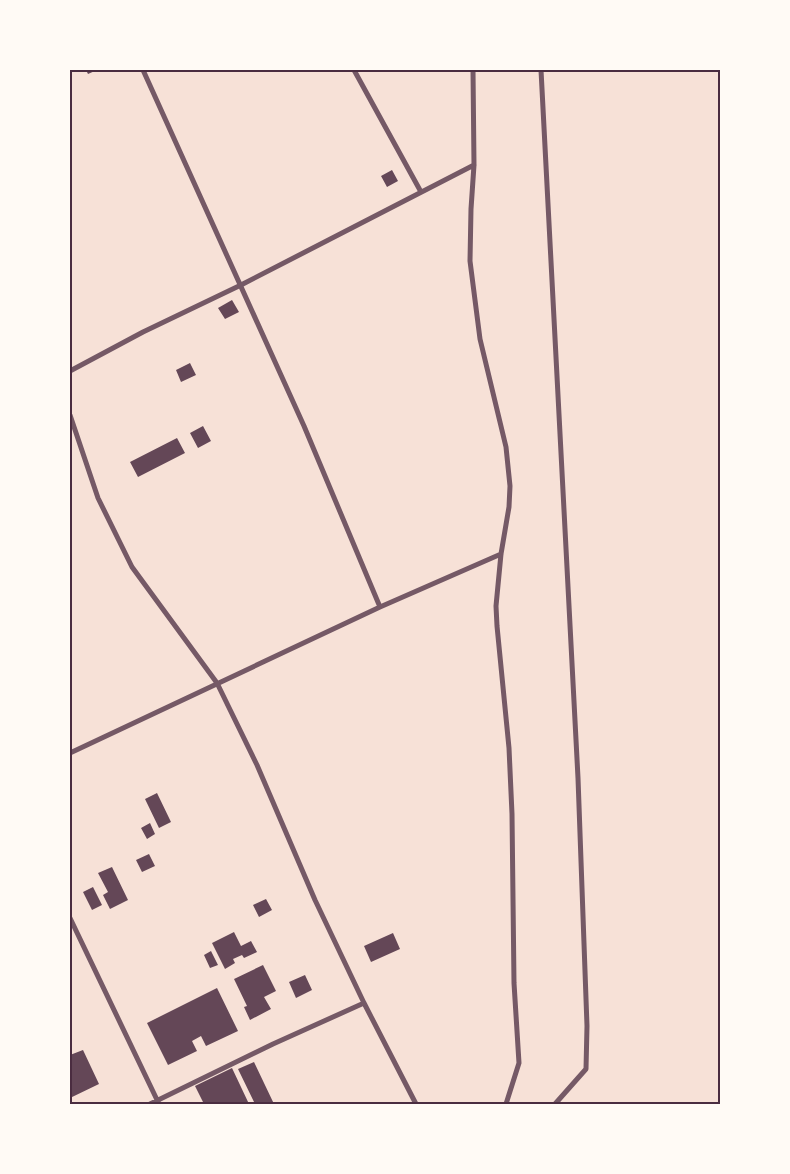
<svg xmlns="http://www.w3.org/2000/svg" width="790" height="1174" viewBox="0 0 790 1174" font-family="Figtree,sans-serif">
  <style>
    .building { fill: #644757 }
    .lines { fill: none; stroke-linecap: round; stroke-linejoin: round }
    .minor { stroke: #755966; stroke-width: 5 }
    .neatline { fill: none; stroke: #4a2c40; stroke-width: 2 }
  </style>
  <rect width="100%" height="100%" fill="#f7e1d7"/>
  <path class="building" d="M86,70H97L88,74Z
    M392,170L398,181L387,187L381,176Z
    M232,300L239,312L225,319L218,308Z
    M190,363L196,375L181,382L176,370Z
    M203,426L211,441L198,448L190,433Z
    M177,438L185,453L138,477L130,462Z
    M157,793L171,822L159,828L145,799Z
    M150,823L155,834L147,839L141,828Z
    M149,854L155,866L142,872L136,860Z
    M112,867L128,900L110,909L103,895L108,892L98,873Z
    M93,887L102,905L92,910L83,892Z
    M266,899L272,910L259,917L253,905Z
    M234,932L241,946L251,941L257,952L244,958L242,955L233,959L235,963L225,969L212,943Z
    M393,933L400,949L371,962L364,946Z
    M211,951L218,965L210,968L204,955Z
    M263,965L276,991L264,997L271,1009L250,1020L244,1007L247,1006L234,979Z
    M305,975L312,990L296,998L289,982Z
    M217,988L238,1031L206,1046L201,1036L192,1041L197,1051L168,1065L147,1023Z
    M83,1050L99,1084L70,1098V1055Z
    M254,1062L274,1104H255L238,1069Z
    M232,1068L249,1104H204L195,1086Z"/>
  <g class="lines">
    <path class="minor" d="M143,70L304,426L380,607
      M354,70L421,192
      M473,70L474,165L471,209L470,261L480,339L506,447L510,486L509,507L501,554L496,606L497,626L509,748L512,814L514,983L519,1063L506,1104
      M541,70L578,778L587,1026L586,1069L555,1104
      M70,371L143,332L241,285L474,165
      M70,415L98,498L132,567L217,683L257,765L315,900L364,1003L416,1104
      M70,753L380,607L501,554
      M70,918L159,1104
      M150,1104L273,1044L364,1003"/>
  </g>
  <rect width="790" height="1174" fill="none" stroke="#fffaf5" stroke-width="142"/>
  <rect x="71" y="71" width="648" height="1032" class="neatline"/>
</svg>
